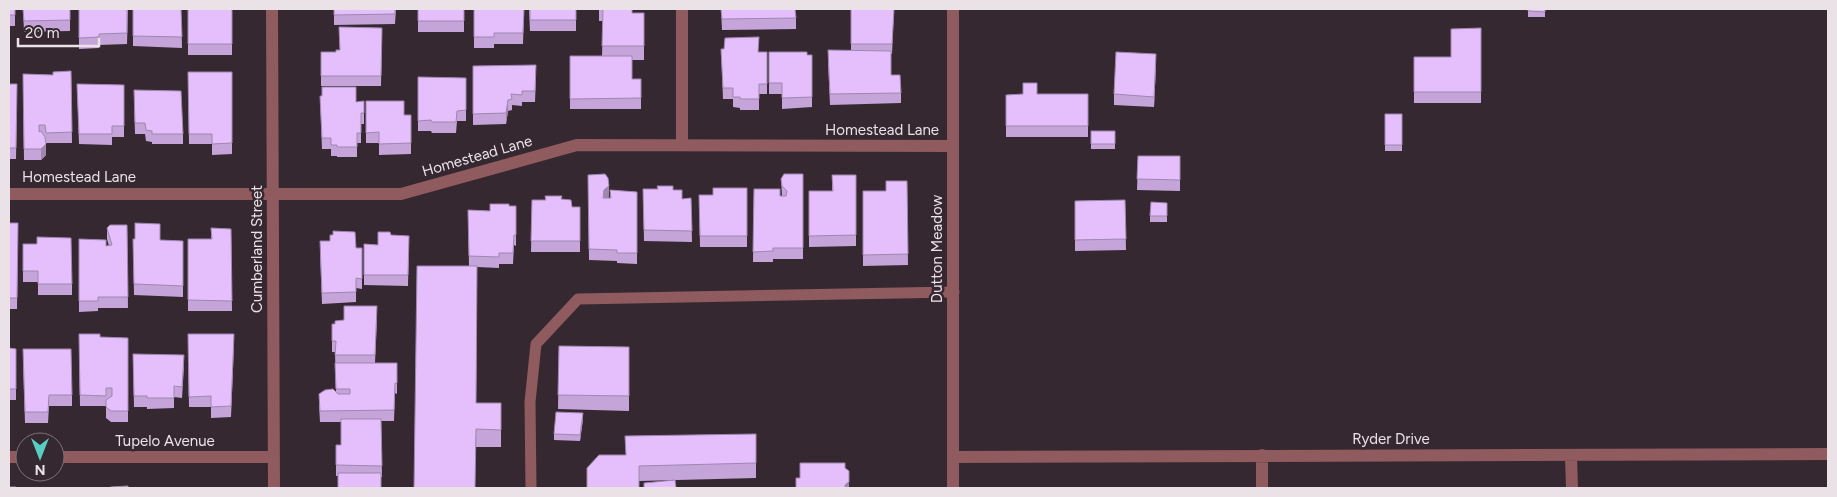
<svg xmlns="http://www.w3.org/2000/svg" width="1837" height="497" viewBox="0 0 1837 497" font-family="Figtree,sans-serif">
  <style>
    .lines { fill: none; stroke-linecap: round; stroke-linejoin: round }
    .service { stroke: #8f5b5f; stroke-width: 11 }
    .minor { stroke: #8f5b5f; stroke-width: 12 }
    .wall { fill: #c4a4d9 }
    .shaded-wall { fill: #a086b0 }
    .building { fill: #e4bffc; stroke: #a086b0 }
    .labels { text-anchor: middle; stroke-width: 5; stroke-linejoin: round; paint-order: stroke }
    .street-label { font-size: 15px; fill: #ebe2e7; stroke: #362830 }
  </style>
  <rect width="100%" height="100%" fill="#362830"/>
  <g class="lines">
    <path class="service" d="M531,488L530,402L536,344L578,299L954,292"/>
    <path class="minor" d="M272,9L274,488
      M953,9V488
      M682,145V9
      M9,194H401L577,145L953,146
      M1262,455V488
      M1571,456L1572,488
      M9,457H25
      M55,457H274
      M954,457L1828,454"/>
  </g>
  <path class="wall" d="M9,9H15V26H9Z
    M23,9H70V31L24,32Z
    M79,9H128L127,44L99,45V48L79,49Z
    M133,9H181L182,48L133,46Z
    M188,9H232V55H188Z
    M334,9H396L395,24L334,25Z
    M418,9H464V32H418Z
    M474,9H524L523,44H494V48H474Z
    M529,9H576V31H530Z
    M599,9H632V13H644V60H632V79H641V109H570V56H602L603,21H599Z
    M721,9L796,18V29L722,30Z
    M851,9H894L892,54H891V75L901,93V103L830,105L828,61L851,50Z
    M1528,9H1545V17H1528Z
    M339,27L382,28L381,86H321V52H336L340,50Z
    M1481,28V103H1414V57H1451Z
    M721,49L759,52H767V94H759V110H740V108L733,107V99H723Z
    M769,52L807,55H812V107L782,109V94H769Z
    M1156,65L1154,107L1114,105V94Z
    M473,66L536,76L535,102H522V106L512,105V110L508,111L506,124L473,125Z
    M71,71L72,143H46V155L41,160H24L23,74L53,75Z
    M188,72H232V154L212,155V144H189Z
    M418,77L466,78V121H457L456,133H432L431,131H418Z
    M9,84H17L16,159H9Z
    M77,84L124,85V137H112V145L79,144Z
    M1037,94H1088V137H1006V95Z
    M320,96L356,102L364,113V124H361V143H357V157H337V156H331V149H322Z
    M134,101L183,134V144H152V142L146,141L145,134H135Z
    M366,101L404,115H411V154L379,155V143H366Z
    M1385,114H1402V151H1385Z
    M1091,131H1115V149H1091Z
    M1138,156H1180V191L1137,190Z
    M803,174V259H773V262H753L754,189L782,196L781,179Z
    M588,175L609,197L607,198H610V190L637,192V264L617,263V261L589,260Z
    M832,175H856V246L809,247V191H832Z
    M907,181L908,265L863,266V191H886Z
    M747,188V247H700L699,195H713Z
    M643,189L673,190L682,199L691,198L692,242L644,241Z
    M545,196L562,199L572,207H580V252H531L532,200H545Z
    M1125,200L1126,250L1075,251V201Z
    M1167,203V222H1150V216Z
    M516,206V246L514,245L513,264H499V268L477,267L476,403H501V447H476L469,266L468,210L490,211Z
    M9,223H18L17,309H9Z
    M127,225L128,308H98V311L79,312V239L106,246H109L107,239V228Z
    M211,228L231,229L232,311H188V239H211Z
    M391,235L409,236L408,286L364,285V244L378,245Z
    M133,239L183,241V297L134,295Z
    M330,241L356,248L362,279V289L356,288V302L322,304L320,252Z
    M23,244L72,284V295H38V282H23Z
    M377,317L375,363H397V394L395,393L394,421H381L382,477L336,476V445H341V422H320L319,405V394L336,392L335,352H332V324H335L344,320Z
    M79,334L100,337L128,338V422H111L106,418V406H80Z
    M188,334L234,345L231,417L211,418V407H189Z
    M559,346L629,347V411L558,409Z
    M9,348L16,349V400H9Z
    M133,354L184,366L182,398L174,397V408L147,409V407H134Z
    M23,359L72,395V406H49L48,423H25Z
    M583,419L580,441L554,440V434Z
    M756,434V478L639,481L625,455Z"/>
  <path class="shaded-wall" d="M1156,54V65L1154,107V97Z
    M508,100V111L506,124V113Z
    M46,144V155L41,160V149Z
    M609,186V197L604,201V190Z
    M583,413V419L580,441V435Z
    M849,482V488H845V485Z"/>
  <path class="building" d="M9,9H15V15H9Z
    M23,9H70V20L24,21Z
    M79,9H127V33L99,34V37L79,38Z
    M133,9H181L182,37L133,36Z
    M188,9H232V44H188Z
    M334,9H395V14L334,15Z
    M418,9H464V21H418Z
    M474,9H524L523,33H494V37H474Z
    M530,9H576V20H530Z
    M603,9H632V13H644V46H602Z
    M721,9H795L796,18L722,19Z
    M851,9H894L892,44H851Z
    M1528,9H1545V12L1528,11Z
    M339,27L382,28L381,76H321V52H336V50H340Z
    M1481,28V92H1414V57H1451V29Z
    M759,37L758,52H767V84H759V99H740V97H733V88H723L721,49H724L725,38Z
    M828,50L891,51V75H900L901,93L830,94Z
    M769,52H807V55H812V97L782,98V83H769Z
    M1116,52L1156,54L1154,97L1114,94Z
    M570,56H632V79H641V98L570,99Z
    M536,65L535,91H522V95L511,94L512,99L508,100L506,113L473,114V66Z
    M71,71L72,132L46,133L45,125H39V132L41,131L45,137L46,144L41,149H24L23,74L53,75V72Z
    M188,72H232V143L212,144V134H189Z
    M418,77L466,78V110L457,111L456,122H432L431,120L418,121Z
    M1023,83H1037V94H1088V126H1006V95L1023,94Z
    M9,84H17L16,148H9Z
    M77,84L124,85V126H112V134H79Z
    M322,87H356V102L364,101V113H361V133H357V147H337V145H331V138H322L320,96H322Z
    M134,90L181,91L183,134H152V131L146,130L145,123H135Z
    M366,101H404V115H411V143L379,144V132L366,133Z
    M1385,114H1402V145H1385Z
    M1091,131H1115V144H1091Z
    M1138,156H1180V180L1137,179Z
    M605,174L608,178L609,186L604,190L603,198H611L610,190L637,192V253H617V250L589,249L588,175Z
    M784,174H803V248H773V251L753,252L754,189H780V196H786L787,191L782,186L781,179Z
    M832,175H856V235L809,236V191H833Z
    M886,181H907L908,254L863,255V191H886Z
    M657,186H673V190H682V199L691,198L692,231L644,230L643,189H658Z
    M713,188H747V236H700L699,195H713Z
    M545,196H562L561,199L571,200L572,207H580V241H531L532,200H546Z
    M1125,200L1126,239L1075,240V201Z
    M1151,202L1167,203V216H1150Z
    M490,204H509V206H516V235H514L513,253H499V257L469,256L468,210L490,211Z
    M9,223H18L17,298H9Z
    M135,223L160,224V240L183,241V286L134,284L133,239H135Z
    M110,225H127L128,297H98V301H79V239L106,240V246L112,245L107,228Z
    M211,228L231,229L232,301L188,300V239H212Z
    M333,231L355,232L356,248H362V279L356,278V292L322,293L320,241H330V235H333Z
    M378,232H390L391,235L409,236L408,275H364V244L378,245Z
    M37,237L71,238L72,284H38V271H23V244H37Z
    M417,266H477L476,403H501V430L476,429L475,488H414Z
    M344,306H377L375,355H335L336,341H332V324H335V321L344,320Z
    M79,334H100V337L128,338V411H111L106,407V400L112,396V388H106V396L80,395Z
    M188,334H234L231,406L211,407V396L189,397Z
    M559,346L629,347V396L558,395Z
    M9,348L16,349V389H9Z
    M23,349H71L72,395H49L48,412H25Z
    M133,354L184,355L182,387L174,386V398H147V396H134Z
    M335,363H397V383H395L394,410L320,411L319,394L325,390L333,389L338,394H350V389H336Z
    M556,412L583,413L580,435L554,434Z
    M341,419H381L382,466L336,465V445H341Z
    M756,434V463L639,466V488H587V468L599,455H626L625,436Z
    M800,463H845V468L849,471V482L845,485V488H796V478H800Z
    M338,473H381V488H338Z
    M675,480L676,488H644V483Z
    M128,486V488H109L111,487Z
    M9,487H16V488H9Z"/>
  <g class="labels">
    <g class="street-label">
      <text x="882" y="135">Homestead Lane</text>
      <text transform="translate(477 156) rotate(-16)" y="5">Homestead Lane</text>
      <text x="79" y="182">Homestead Lane</text>
      <text transform="translate(257 249) rotate(-90)" y="5">Cumberland Street</text>
      <text transform="translate(937 249) rotate(-90)" y="5">Dutton Meadow</text>
      <text x="1391" y="444">Ryder Drive</text>
      <text x="165" y="446">Tupelo Avenue</text>
    </g>
  </g>
  <rect width="1837" height="497" fill="none" stroke="#ebe2e7" stroke-width="20"/>
  <g transform="translate(40 457) rotate(180)"><circle r="24" fill="#362830" stroke="#7e7279"/>
  <path d="M0-4L9 19L0 12L-9 19Z" fill="#57cec1"/>
  <text y="-8" font-size="14" font-weight="bold" text-anchor="middle" fill="#ebe2e7">N</text>
  </g>
  <path d="M18 38v8h81v-8" fill="none" stroke="#ebe2e7" stroke-width="2.5"/>
  <text x="25" y="38" font-size="15" fill="#ebe2e7" stroke="#362830" stroke-width="4" paint-order="stroke">20 m</text>
</svg>
